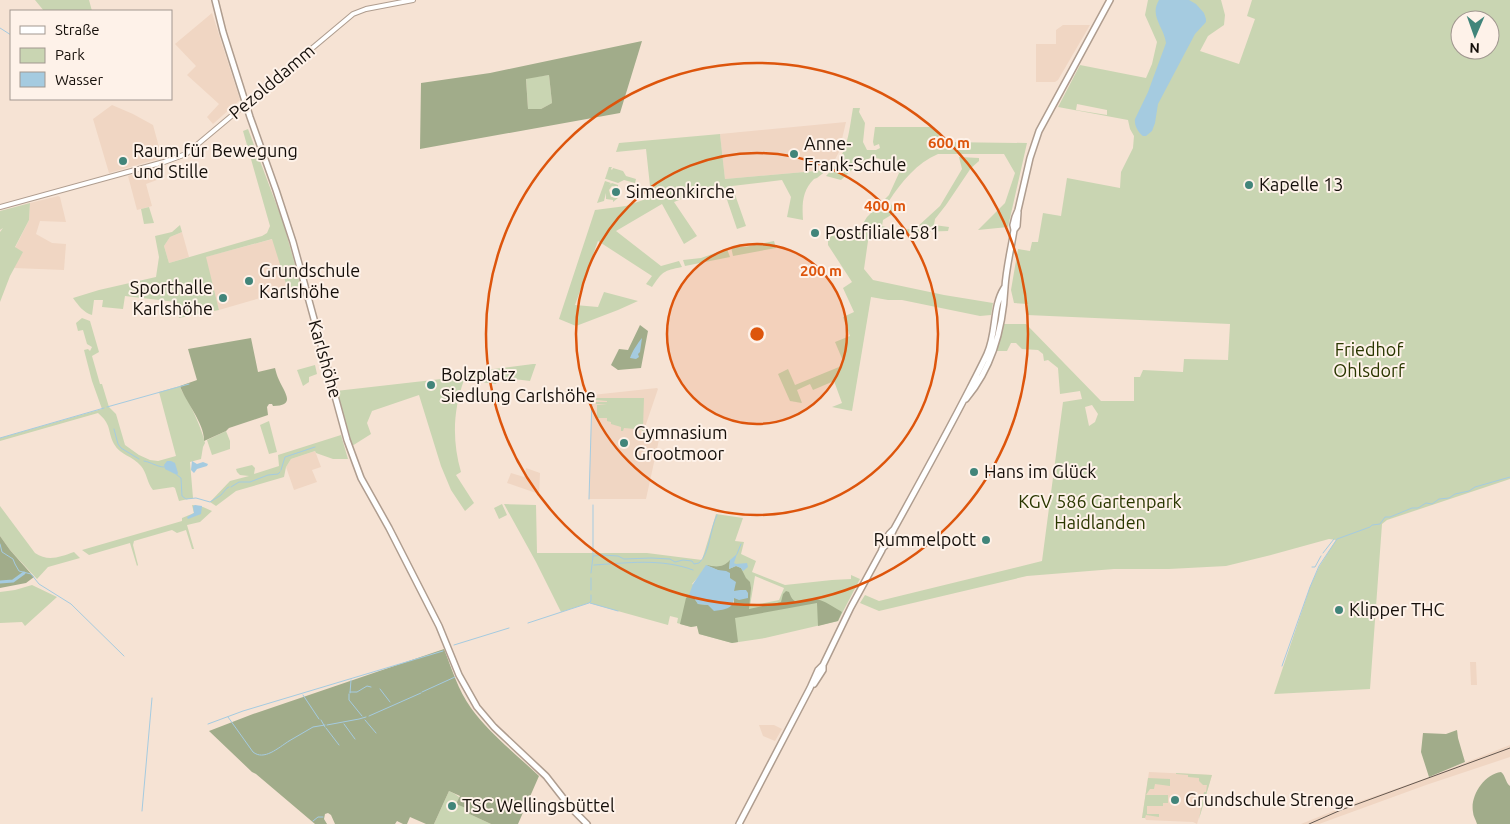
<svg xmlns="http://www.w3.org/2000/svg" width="1510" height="824" viewBox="0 0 1510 824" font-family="Ubuntu,sans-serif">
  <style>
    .built { fill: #f0d6c3 }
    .green { fill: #c9d5b2; fill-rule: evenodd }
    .forest { fill: #a1ac8a; fill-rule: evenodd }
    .water { fill: #a5cbe0 }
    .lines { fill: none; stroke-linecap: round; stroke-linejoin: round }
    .stream { stroke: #a5cbe0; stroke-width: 1 }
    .canal { stroke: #a5cbe0; stroke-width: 3 }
    .minor-casing { stroke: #af9d8f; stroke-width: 6 }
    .major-casing { stroke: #af9d8f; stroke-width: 8 }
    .minor { stroke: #fff; stroke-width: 4 }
    .major { stroke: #fff; stroke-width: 5 }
    .tram { stroke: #62574f; stroke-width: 1 }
    .ring { fill: none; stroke: #dd550c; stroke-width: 2.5 }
    .poi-dot { fill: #41857a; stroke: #fef2e9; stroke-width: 2 }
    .labels { text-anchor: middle; stroke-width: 4; stroke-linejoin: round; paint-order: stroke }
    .street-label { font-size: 18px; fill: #150f0a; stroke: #fef2e9 }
    .poi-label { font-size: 18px; fill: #150f0a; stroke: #fef2e9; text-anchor: start }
    .park-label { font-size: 18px; fill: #2a3700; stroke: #fef2e9 }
    .centre { fill: #dd550c; stroke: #fef2e9; stroke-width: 2.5 }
    .ring-label { font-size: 15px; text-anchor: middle; font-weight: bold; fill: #dd550c; stroke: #fef2e9; stroke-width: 4; stroke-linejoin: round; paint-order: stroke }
  </style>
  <rect width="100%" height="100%" fill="#f6e3d4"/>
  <path class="built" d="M212,13L240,100L213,124L207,117L219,104L187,75L196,66L175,44Z
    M1063,25H1090L1058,80L1055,82H1036V44H1056V30Z
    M112,105L133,114L153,125L162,158L109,173L93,119Z
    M846,122L839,152L833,163L827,170L725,179L720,134Z
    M162,166L165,177L146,184L152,206L137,210L128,176Z
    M58,196L60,197L66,222L40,221L36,234L52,243L66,244L64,270L14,268L22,252L15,248L29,220L30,203Z
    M182,232L189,257L169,263L164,246L170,237Z
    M273,239L288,290L219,310L205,257Z
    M657,388L658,389L644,430L660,435L646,499H589L592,395Z
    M315,451L321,467L312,470L317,482L294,490L286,467L291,459Z
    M526,468L540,473L539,494L507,483L511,473L524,477Z
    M1470,662H1476L1477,685H1471Z
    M759,725H774L782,729L775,741L763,736Z
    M1510,745V757L1426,785L1319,824H1301L1341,808L1429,777Z
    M1149,772L1212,775L1197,824L1193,822L1146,820L1145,818H1142Z"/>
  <path class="green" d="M35,0H89L92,11H44Z
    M1148,0H1221L1225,15L1224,25L1208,36L1200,51L1239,64L1255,19L1247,16L1252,0H1510V479L1387,520L1382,524L1370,689L1274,694L1310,587L1319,567L1336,540L1329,539L1267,556L1226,566L1169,569H1114L1027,576L879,611L860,603L865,595L879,601L1042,561L1063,402L1082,399L1080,391L1060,394L1058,368L1048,360L1044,361L1043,354L1038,350L1022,349L1016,343H1011L1007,351H997L1004,324H1026L1028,304L1014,303L1011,290L1018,249L1030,251L1032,242H1038L1043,213L1061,216L1067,178L1120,188L1121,172L1133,148L1134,136L1130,129L1128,120L1058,107L1080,65L1146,78L1152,64L1157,42L1145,15ZM1460,20H1490V50H1460ZM1077,104L1107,110V115L1076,110ZM1027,315L1230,324L1228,360L1184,359L1183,372L1143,370L1140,377H1134V401H1101L1026,324ZM1092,405L1098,414L1095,422L1089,426L1085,407Z
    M549,75L552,103L541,109H528L526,78Z
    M853,108H860L859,112L865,123L863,142L867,150H876L880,148L879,144L874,146L873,142L875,127H934L943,142L1027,143L1008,227L978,230L1005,203L1015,173L1004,154H938C917,163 902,181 889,201L896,212L883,220L882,226L896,230L911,229L914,233L871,237L868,241L864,269L873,280L944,295L993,303L991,315L980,316L902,300H888L871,297L852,411L832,407L842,403L834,381L813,390L810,384L797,390L802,403L790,401L778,374L788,369L795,385L839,367L843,361L835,342L850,336L843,317L854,312L843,288L852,282L828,245V240L834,233L849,235L851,228L859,230L867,217L889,195L899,173L893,162L872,157L857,165L841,180L826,176C848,154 848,137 853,108Z
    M248,129L283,222L301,286L288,290L272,239L206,257L219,310L179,318L176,302L125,296L123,309L102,307L103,300H94L92,315C84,313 78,305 73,298L99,290L156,277L159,257L155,236L172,232L180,225L182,232L170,237L164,246L169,263L262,236L267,233L270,226L243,131Z
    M720,134L725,179L827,170L817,178L814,179C802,191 802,204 803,220L787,217L791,197L782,180L732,186L746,226L737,229L723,188C707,187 690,196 674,202L697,236L684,244L662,204L616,231L661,266L679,261L682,267C663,271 663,271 652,287L646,284L652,276L598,241L575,305L598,307L604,292L638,301L618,310L576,326L559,319L595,210L626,206L646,199L650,186L646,149L616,152L619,143Z
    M959,157L979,158V161L971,168L946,205L935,219L934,225L949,227L948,231L918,232L916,228L940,206L962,169Z
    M609,167H612L611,169L612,170L613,168L623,171L626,176L636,179L635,183L624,180L618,183L606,179H605Z
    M605,181L611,183L609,185L612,183L618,185V188L612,186L609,190L611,197L618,198L613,202V200L606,199V193L604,201L597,203Z
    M30,203L29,220L15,247L23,252L10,276L0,302V232L3,228L0,230V211Z
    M149,207L154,223L144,224L141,209Z
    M774,241L776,248L733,256L731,247H745Z
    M727,249L730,257L685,266L683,260L701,258Z
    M82,318L90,321L99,352L92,356L100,384H102L109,407L116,414L125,445L139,455L150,460L158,461L176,456L159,392L180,386C182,394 188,399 191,407C197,419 202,431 205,443L203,447L201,459L190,462L193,498L179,501L175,488L173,487L153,490C147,483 147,473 141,466C133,456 120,455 114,444C107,430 112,425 98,413L0,441V438L102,409L92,381L84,350L88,349L90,351L92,347L87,344L83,330L78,331L76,323Z
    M533,364H536L530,381L498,377L496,384L464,380C453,411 452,440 461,472L456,475L474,503L465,511L451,490L441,466L419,395L372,411L367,423L371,434L352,446L336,391L459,377L461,373Z
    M315,365L317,374L309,377V382L303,386L297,370Z
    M596,398H644L643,428L646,431L643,433L642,430H637V433H635V429L624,428L623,431H621V427L611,424V422L607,421V418H597V405L607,404H596V402H607V401L596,400Z
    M269,421L277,452L269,454L260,425Z
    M226,431L230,441V449L212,455L207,440Z
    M341,435L348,459H333L316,453L315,451L291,459L286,467L284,477L236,491L216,506L210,502L230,481L249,476L240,475L237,472L236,469L252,465L255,468L254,474L279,466L278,455Z
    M502,504L507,515L499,519L494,508Z
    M504,504L536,505L537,553H647L702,560L716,514L743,518L735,541L744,542L741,554L756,561L752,572L785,585L832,580L851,579V575L860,579L838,621L765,638L732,643L699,634L697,626L691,627L677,623L678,618L670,616L668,625L589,603L561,612L536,562ZM701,574L736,582L734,590V603L692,584ZM755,576L784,588L779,600L750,606Z
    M192,505L203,507L212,511L200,522L187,525L194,549H192L186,530L177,533L172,530L134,541L133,545L138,565L137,566L130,543L89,555L82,550L182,521V518L194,513Z
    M0,506L35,553C48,562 60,557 74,552L80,558L48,567L37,579L10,550L0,536Z
    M32,585L57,597L25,626L22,622L0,623V592L15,590Z
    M1176,773L1212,775L1199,819L1204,792H1206L1207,785H1203L1199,781V778L1188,777V775L1176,774Z
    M1148,778L1170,779V786L1155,784L1154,789H1150L1146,795H1168V803H1163V806H1147V814H1159V817L1146,815L1145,818H1142Z
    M449,791C458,795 467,801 465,812L491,824H434Z"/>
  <path class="forest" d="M642,41L620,113L420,149L421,83L490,73ZM549,75L552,103L541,109H528L526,79Z
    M640,325L648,331L641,368L618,370L611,365L619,349L628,350Z
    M251,338L258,372L275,368C276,372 277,376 279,380C284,392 297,406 273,406L272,404H269L267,407L268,415L229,428L226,431L204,441C205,424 185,401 180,386L197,380L188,349Z
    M0,536L10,550L34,577L26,583L0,588Z
    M730,560L729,569L736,566L741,568L746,578L750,582L751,588L749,609L781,602L783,594L786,591L789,592C795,610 804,597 816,599C824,600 835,608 842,612L838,621L818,626L817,603L735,618L738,642L732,643L699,634L697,626L691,627L680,624L686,598L689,595L694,598L698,604L708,605L734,603V590L726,571H720L706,565C716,567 723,568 730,560Z
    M444,649C452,669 458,690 471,708C490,734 516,754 539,776L518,824H491L465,812L466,808L456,804L460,796L449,791L434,824H426L410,817L407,824H403L397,821L395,824H335L331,815L328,813L325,814L324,819L327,824H315L256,774L252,772L209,731L253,714Z
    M1457,730L1458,738L1465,762L1429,777L1421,752L1423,733L1446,734Z
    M1501,772C1506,776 1505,782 1510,786V824H1477C1476,820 1473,816 1473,812C1470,796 1484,774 1501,772Z"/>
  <path class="water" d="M1159,0H1189L1196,4L1204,13L1206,19V22L1195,34L1158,104L1155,123L1152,131L1146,136H1143C1138,132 1134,125 1135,119L1148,92L1166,43C1164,27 1149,16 1159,0Z
    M642,338L640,352L638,354L639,357L636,359L630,358C632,352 637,344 642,338Z
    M167,461H171L175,463L178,473L177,475L165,469L164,465Z
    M192,461L197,464L203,462L208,464L207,466L197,469L194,473L191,470Z
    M195,505L202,506L201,514L188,519L187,517L194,513L193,506Z
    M737,554L734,563L736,564L747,563L748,567L743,571L741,568L736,566L729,569L730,560Z
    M706,565L718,570L726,571L730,573V578L736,582L734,591L740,590H746L748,593V598L739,600L734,598C734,609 723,610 714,611L708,605L698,604L694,598L689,595L693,584Z"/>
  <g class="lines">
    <path class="stream" d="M0,28L11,35
      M107,407L189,384
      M114,429L118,444L121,448L139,459
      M0,438L104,408
      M144,461C151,462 157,467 164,467
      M281,470L285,457L315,447
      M177,475L181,478L182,496L186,499L196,498L210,502L221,495L227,488L229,487
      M231,487L239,482H250L268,475L278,474L280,472
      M589,499L592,398
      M0,544L2,552L13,559L15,564L19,571L31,574L39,584L71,604L124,656
      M1323,553L1334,539
      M737,554L741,544
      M593,556L602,555L618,556L624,559L651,558L670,559L675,562L683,560L692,561L694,564L699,563C710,553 710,529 717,515
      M594,565C627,563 661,558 693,570
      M1312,567H1315L1321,556
      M591,573L593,556V505
      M591,578V590
      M590,603L618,611
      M528,623L589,603L591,601V595
      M454,645L509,628
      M1282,666L1310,587L1319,566L1337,539L1370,527L1372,525L1380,524L1385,517H1390L1412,508H1418L1426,503L1432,504L1439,499L1449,498L1455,494L1469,491L1475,487L1510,477
      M380,689L390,702
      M350,692H357L367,686L371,687
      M422,692L455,677
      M350,693L351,680
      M349,694V700L362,716
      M303,695L311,707
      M311,707L319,719
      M369,716L421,693
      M228,717L253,752C264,761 278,748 289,741
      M321,720L325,727
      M365,720L376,733
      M208,724L243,711L443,651
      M344,724L355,739
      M327,725L359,719L366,717
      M326,728L339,745
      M289,741L313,727L325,725
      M142,811L152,698
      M313,821L318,817H323"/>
    <path class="canal" d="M0,582L13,581L24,573"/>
    <g class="minor-casing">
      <path id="minor" d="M0,207L164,162L186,154L353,14L366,9L413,0"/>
    </g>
    <g class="major-casing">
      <path id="major" d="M215,0L223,32L250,117L276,190L293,242L347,440L361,478L389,528L439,626L459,675L477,707L494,727L546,776L571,808L587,824
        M1014,230L1017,226L1018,212
        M966,399C992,368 1003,328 1005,287C1006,269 1011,249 1014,230L1013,225L1015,217L1018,210L1030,158L1039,131L1110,0
        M882,549L887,544L894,529C920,482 946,435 970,388C976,376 982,365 987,354C997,332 992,307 1004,288
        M814,684L823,670V666
        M739,824L810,688L818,670L823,665L851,607L882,550C884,541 887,535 894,529"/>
    </g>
    <use href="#minor" class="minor"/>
    <use href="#major" class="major"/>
    <path class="tram" d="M1309,824L1341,810L1510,748"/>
  </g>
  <circle cx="757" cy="334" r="90" fill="#dd550c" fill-opacity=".12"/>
  <g class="ring">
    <circle cx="757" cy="334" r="90"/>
    <circle cx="757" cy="334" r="181"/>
    <circle cx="757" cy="334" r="271"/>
  </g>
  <g class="poi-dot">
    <circle cx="794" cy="154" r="5"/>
    <circle cx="123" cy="161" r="5"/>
    <circle cx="1249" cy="185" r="5"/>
    <circle cx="616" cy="192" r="5"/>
    <circle cx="815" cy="233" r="5"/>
    <circle cx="249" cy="281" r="5"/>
    <circle cx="223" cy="298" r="5"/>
    <circle cx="431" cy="385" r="5"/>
    <circle cx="624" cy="443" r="5"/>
    <circle cx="974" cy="472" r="5"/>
    <circle cx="986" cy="540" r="5"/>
    <circle cx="1339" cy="610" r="5"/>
    <circle cx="1175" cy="800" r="5"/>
    <circle cx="452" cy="806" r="5"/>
  </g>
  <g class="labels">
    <g class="street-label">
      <text transform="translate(272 82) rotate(-40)" y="6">Pezolddamm</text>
      <text transform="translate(325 359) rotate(74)" y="6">Karlshöhe</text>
    </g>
    <g class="poi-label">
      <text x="804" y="150">Anne-<tspan x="804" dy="21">Frank-Schule</tspan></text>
      <text x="133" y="157">Raum für Bewegung<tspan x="133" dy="21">und Stille</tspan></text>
      <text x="1259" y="191">Kapelle 13</text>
      <text x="626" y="198">Simeonkirche</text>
      <text x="825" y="239">Postfiliale 581</text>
      <text x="259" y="277">Grundschule<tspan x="259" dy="21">Karlshöhe</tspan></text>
      <text x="213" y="294" text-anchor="end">Sporthalle<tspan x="213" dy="21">Karlshöhe</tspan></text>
      <text x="441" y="381">Bolzplatz<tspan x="441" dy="21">Siedlung Carlshöhe</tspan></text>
      <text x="634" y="439">Gymnasium<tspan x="634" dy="21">Grootmoor</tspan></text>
      <text x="984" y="478">Hans im Glück</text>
      <text x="976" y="546" text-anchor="end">Rummelpott</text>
      <text x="1349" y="616">Klipper THC</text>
      <text x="1185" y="806">Grundschule Strenge</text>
      <text x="462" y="812">TSC Wellingsbüttel</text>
    </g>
    <g class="park-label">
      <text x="1369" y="356">Friedhof<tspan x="1369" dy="21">Ohlsdorf</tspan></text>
      <text x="1100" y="508">KGV 586 Gartenpark<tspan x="1100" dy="21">Haidlanden</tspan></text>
    </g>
  </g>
  <circle cx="757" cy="334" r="8" class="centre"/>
  <g class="ring-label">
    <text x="949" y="148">600 m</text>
    <text x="885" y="211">400 m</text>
    <text x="821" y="276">200 m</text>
  </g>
  <rect x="10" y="10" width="162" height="90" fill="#fef2e9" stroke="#a19790"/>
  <rect x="20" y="26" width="25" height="8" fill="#ffffff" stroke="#a19790"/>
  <text x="55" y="35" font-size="15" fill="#150f0a">Straße</text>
  <rect x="20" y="48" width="25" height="15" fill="#c9d5b2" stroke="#a19790"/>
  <text x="55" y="60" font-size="15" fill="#150f0a">Park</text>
  <rect x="20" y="72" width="25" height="15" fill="#a5cbe0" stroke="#a19790"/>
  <text x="55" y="85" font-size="15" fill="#150f0a">Wasser</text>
  <g transform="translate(1475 35) rotate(182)"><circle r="24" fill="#fef2e9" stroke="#a19790"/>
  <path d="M0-4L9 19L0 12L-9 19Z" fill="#41857a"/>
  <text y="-8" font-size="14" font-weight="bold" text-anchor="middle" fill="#150f0a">N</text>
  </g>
</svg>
